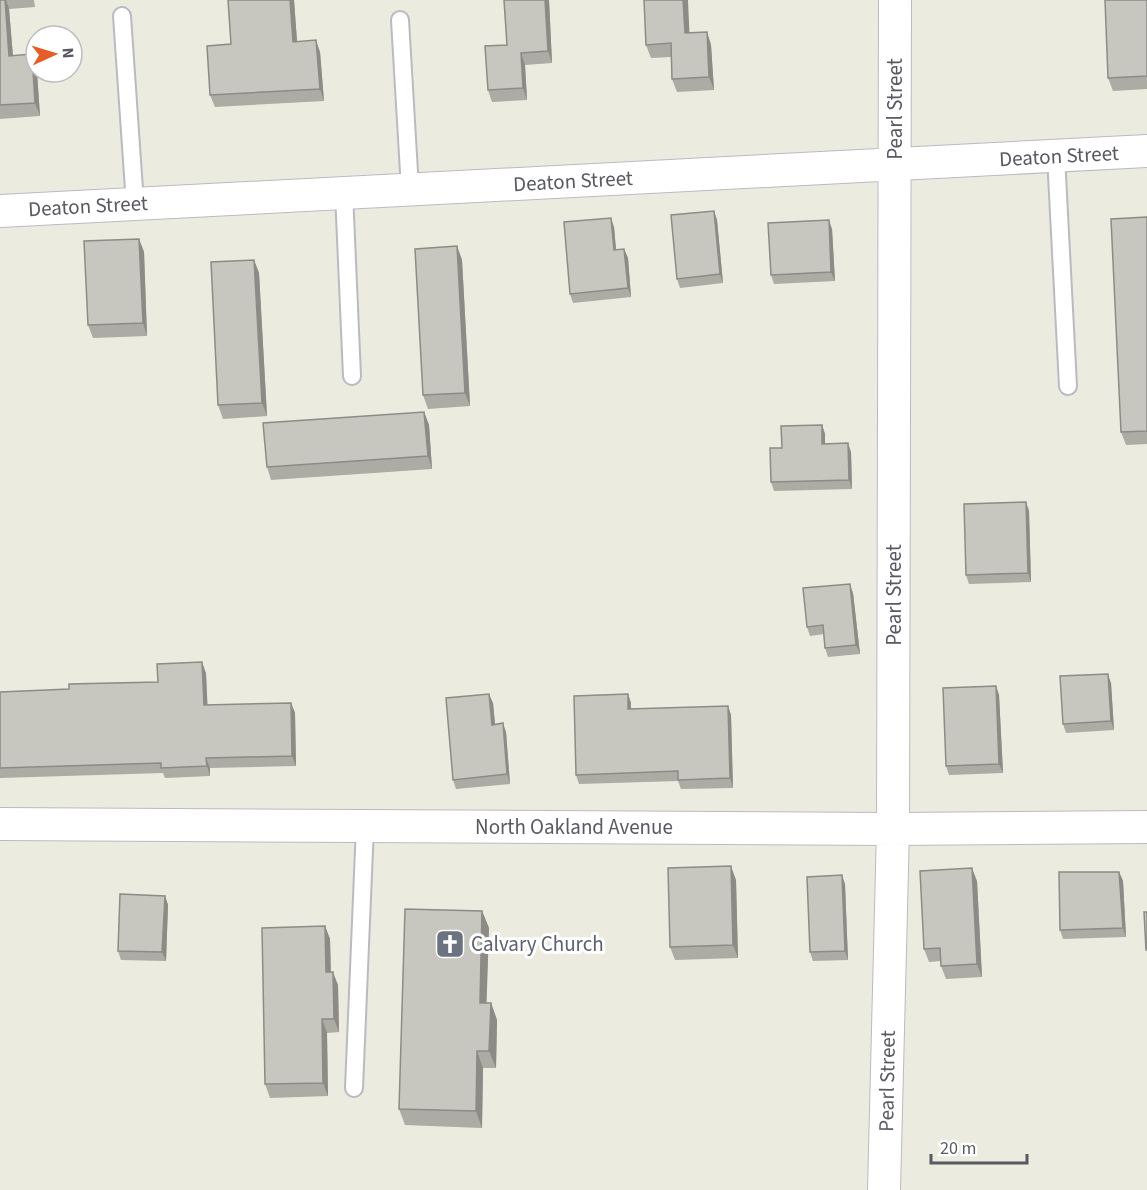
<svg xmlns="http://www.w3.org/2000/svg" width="1147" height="1190" viewBox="0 0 1147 1190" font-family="'Source Sans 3',sans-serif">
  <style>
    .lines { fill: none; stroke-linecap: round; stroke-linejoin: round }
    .lane-casing { stroke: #babbc1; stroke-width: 20 }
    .street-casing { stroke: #babbc1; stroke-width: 34 }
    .lane { stroke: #fff; stroke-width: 16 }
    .street { stroke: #fff; stroke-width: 32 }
    .wall { fill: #acaba4 }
    .shaded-wall { fill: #8c8b86 }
    .building { fill: #c8c7bf; stroke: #8c8b86; stroke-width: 1.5 }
    .labels { text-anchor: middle; stroke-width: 6; stroke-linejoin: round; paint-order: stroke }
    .street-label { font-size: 21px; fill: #585a60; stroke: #fff }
    .worship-label { font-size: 21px; fill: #5b616d; stroke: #fff; text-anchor: start }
  </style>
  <rect width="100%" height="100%" fill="#ecebdf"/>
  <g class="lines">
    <g class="lane-casing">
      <path id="lane" d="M122,16L135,204
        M400,20L410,189
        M1056,156L1068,386
        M344,193L352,376
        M354,1088L365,826"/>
    </g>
    <g class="street-casing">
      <path id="street" d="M0,211L1147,151
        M0,824L893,829L1147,827
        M884,1190L893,829L895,0"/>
    </g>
    <use href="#lane" class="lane"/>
    <use href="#street" class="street"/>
  </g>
  <path class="wall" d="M0,0H34L35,7L9,9L13,56L37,72L40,116L0,119Z
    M294,0L297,42L320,52L324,101L215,107L210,95L231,44Z
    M504,0H549L552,63L525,65L527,100L492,102L488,90L507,45Z
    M1147,0V89L1113,91L1108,78Z
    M707,32L711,45L714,90L677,92L672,79L671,57L651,58L646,45L689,33Z
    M714,211L717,220L723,283L680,288L677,279Z
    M1147,217V444L1126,445L1121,432Z
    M614,227L616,250L624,249L628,258L631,297L573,303L570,294Z
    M832,229L835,281L774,284L771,275Z
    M139,239L144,252L147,336L93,338L88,325Z
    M457,246L462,260L470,406L428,409L423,395Z
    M254,260L259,273L267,416L223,419L218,405Z
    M424,412L429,425L432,469L271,480L267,467Z
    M822,425L825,434V443L851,452L852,489L774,491L771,482L782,448Z
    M1026,502L1029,511L1031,582L969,584L966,575Z
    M853,593L860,654L828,657L825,648L824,634L810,636L807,627Z
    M206,673L207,705L291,703L295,713L296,766L210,768V776L165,778L163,773L0,778V692L69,689L158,682Z
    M1111,683L1114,730L1066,733L1063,724Z
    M996,686L999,695L1003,773L949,775L946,766Z
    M628,694L631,703V709L728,706L731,715L733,788L681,789L678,781L579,784L576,775Z
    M493,703L495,724L506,732L510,784L456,789L453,780Z
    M1119,872L1123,881L1126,937L1063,939L1060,930Z
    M736,880L738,958L675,960L670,947Z
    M977,881L982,977L946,979L941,966V961L929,962L924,949Z
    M845,884L848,960L813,961L810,952Z
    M165,896L168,905L166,961L121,960L118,951Z
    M482,911L489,928L486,1003H491L497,1020L496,1068H483L482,1128L405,1125L399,1109Z
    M325,926L330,939L331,972L338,985L339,1032L327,1033L328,1096L270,1098L265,1084Z"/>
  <path class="shaded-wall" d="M5,0H6L9,9L14,69L9,56Z
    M290,0H294L298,54L293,42Z
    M545,0H549L552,63L548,51Z
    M683,0H688L690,46L685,33Z
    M707,32L711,45L714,90L709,77Z
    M316,40L320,52L324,101L320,89Z
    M521,53L525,65L527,100L523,88Z
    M32,54L36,65V72H37L40,116L35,103Z
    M714,211L717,220L723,283L720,274Z
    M611,218L614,227L617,260L614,250Z
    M829,220L832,229L835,281L831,272Z
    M139,239L144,252L147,336L143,323Z
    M457,246L462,260L470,406L465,393Z
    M624,249L628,258L631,297L628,288Z
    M254,260L259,273L267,416L262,403Z
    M424,412L429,425L432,469L428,456Z
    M822,425L825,434V453L822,444Z
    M848,443L851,452L852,489L849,480Z
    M1026,502L1029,511L1031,582L1028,573Z
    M850,584L853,593L860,654L856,645Z
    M202,662L206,673L208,715L204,705Z
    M1108,674L1111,683L1114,730L1111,721Z
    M996,686L999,695L1003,773L999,764Z
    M489,694L493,703L496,734L492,725Z
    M628,694L631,703V718L628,709Z
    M291,703L295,713L296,766L292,756Z
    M728,706L731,715L733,788L730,778Z
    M503,723L506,732L510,784L507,774Z
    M206,758L210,768V776L207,766Z
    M731,866L736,880L738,958L733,945Z
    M972,868L977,881L982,977L977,964Z
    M1119,872L1123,881L1126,937L1123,928Z
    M842,875L845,884L848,960L845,951Z
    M165,896L168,905L166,961L162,952Z
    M482,911L489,928L486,1020L480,1003Z
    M325,926L330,939L331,985L326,972Z
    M333,972L338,985L339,1032L334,1019Z
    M491,1003L497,1020L496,1068L489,1051Z
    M322,1019L327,1033L328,1096L323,1083Z
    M477,1051L483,1068L482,1128L476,1111Z"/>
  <path class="building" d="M0,0H5L9,56L32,54L35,103L0,105Z
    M228,0H290L293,42L316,40L320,89L210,95L207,46L231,44Z
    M504,0H545L548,51L521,53L523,88L488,90L485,46L507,45Z
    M644,0H683L685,33L707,32L709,77L672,79L671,43L646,45Z
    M1105,0H1147V76L1108,78Z
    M714,211L720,274L677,279L671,215Z
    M1147,217V431L1121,432L1111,219Z
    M611,218L614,250L624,249L628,288L570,294L564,222Z
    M829,220L831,272L771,275L768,223Z
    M139,239L143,323L88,325L84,241Z
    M457,246L465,393L423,395L415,249Z
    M254,260L262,403L218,405L211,262Z
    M424,412L428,456L267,467L263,423Z
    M822,425V444L848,443L849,480L771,482L770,448H782L781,426Z
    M1026,502L1028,573L966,575L964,504Z
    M850,584L856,645L825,648L823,625L807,627L803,588Z
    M202,662L204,705L291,703L292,756L206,758L207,766L161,768V763L0,768V692L69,689V684L158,682L157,664Z
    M1108,674L1111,721L1063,724L1060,676Z
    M996,686L999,764L946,766L943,688Z
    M489,694L492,725L503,723L507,774L453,780L446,698Z
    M628,694V709L728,706L730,778L678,780V771L576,775L574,696Z
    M731,866L733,945L670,947L668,868Z
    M972,868L977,964L941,966L940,948L924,949L920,871Z
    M1059,872H1119L1123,928L1060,930Z
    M842,875L845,951L810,952L807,877Z
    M120,894L165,896L162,952L118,951Z
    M405,909L482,911L480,1003H491L489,1051H477L476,1111L399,1109Z
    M1144,912H1147V950H1146Z
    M325,926L326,972H333L334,1019H322L323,1083L265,1084L262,928Z"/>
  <defs>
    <g id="church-square" transform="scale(1.5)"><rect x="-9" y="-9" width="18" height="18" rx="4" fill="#6b7280" stroke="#fff"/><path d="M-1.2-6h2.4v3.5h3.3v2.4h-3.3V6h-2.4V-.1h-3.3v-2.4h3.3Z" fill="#fff"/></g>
  </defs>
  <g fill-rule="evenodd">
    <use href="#church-square" x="450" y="944"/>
  </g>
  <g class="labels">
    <g class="street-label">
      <text transform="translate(895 109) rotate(-90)" y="7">Pearl Street</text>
      <text transform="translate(1059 156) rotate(-3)" y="7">Deaton Street</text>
      <text transform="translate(573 181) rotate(-3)" y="7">Deaton Street</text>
      <text transform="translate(88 206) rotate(-3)" y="7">Deaton Street</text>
      <text transform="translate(894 595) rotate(-90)" y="7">Pearl Street</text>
      <text x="574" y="834">North Oakland Avenue</text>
      <text transform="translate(887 1081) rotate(-89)" y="7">Pearl Street</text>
    </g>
    <g class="worship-label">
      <text x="471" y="951">Calvary Church</text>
    </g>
  </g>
  <g transform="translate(54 54) rotate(86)"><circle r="28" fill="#ffffff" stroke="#bcbdbf" stroke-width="1.5"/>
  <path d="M0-4.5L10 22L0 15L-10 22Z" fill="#e75d2a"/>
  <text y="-9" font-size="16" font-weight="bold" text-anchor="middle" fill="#585a60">N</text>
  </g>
  <path d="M931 1154v9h96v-9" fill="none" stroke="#585a60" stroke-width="3"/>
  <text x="940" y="1154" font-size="18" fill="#585a60" stroke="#ffffff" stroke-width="4.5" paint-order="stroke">20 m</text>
</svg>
